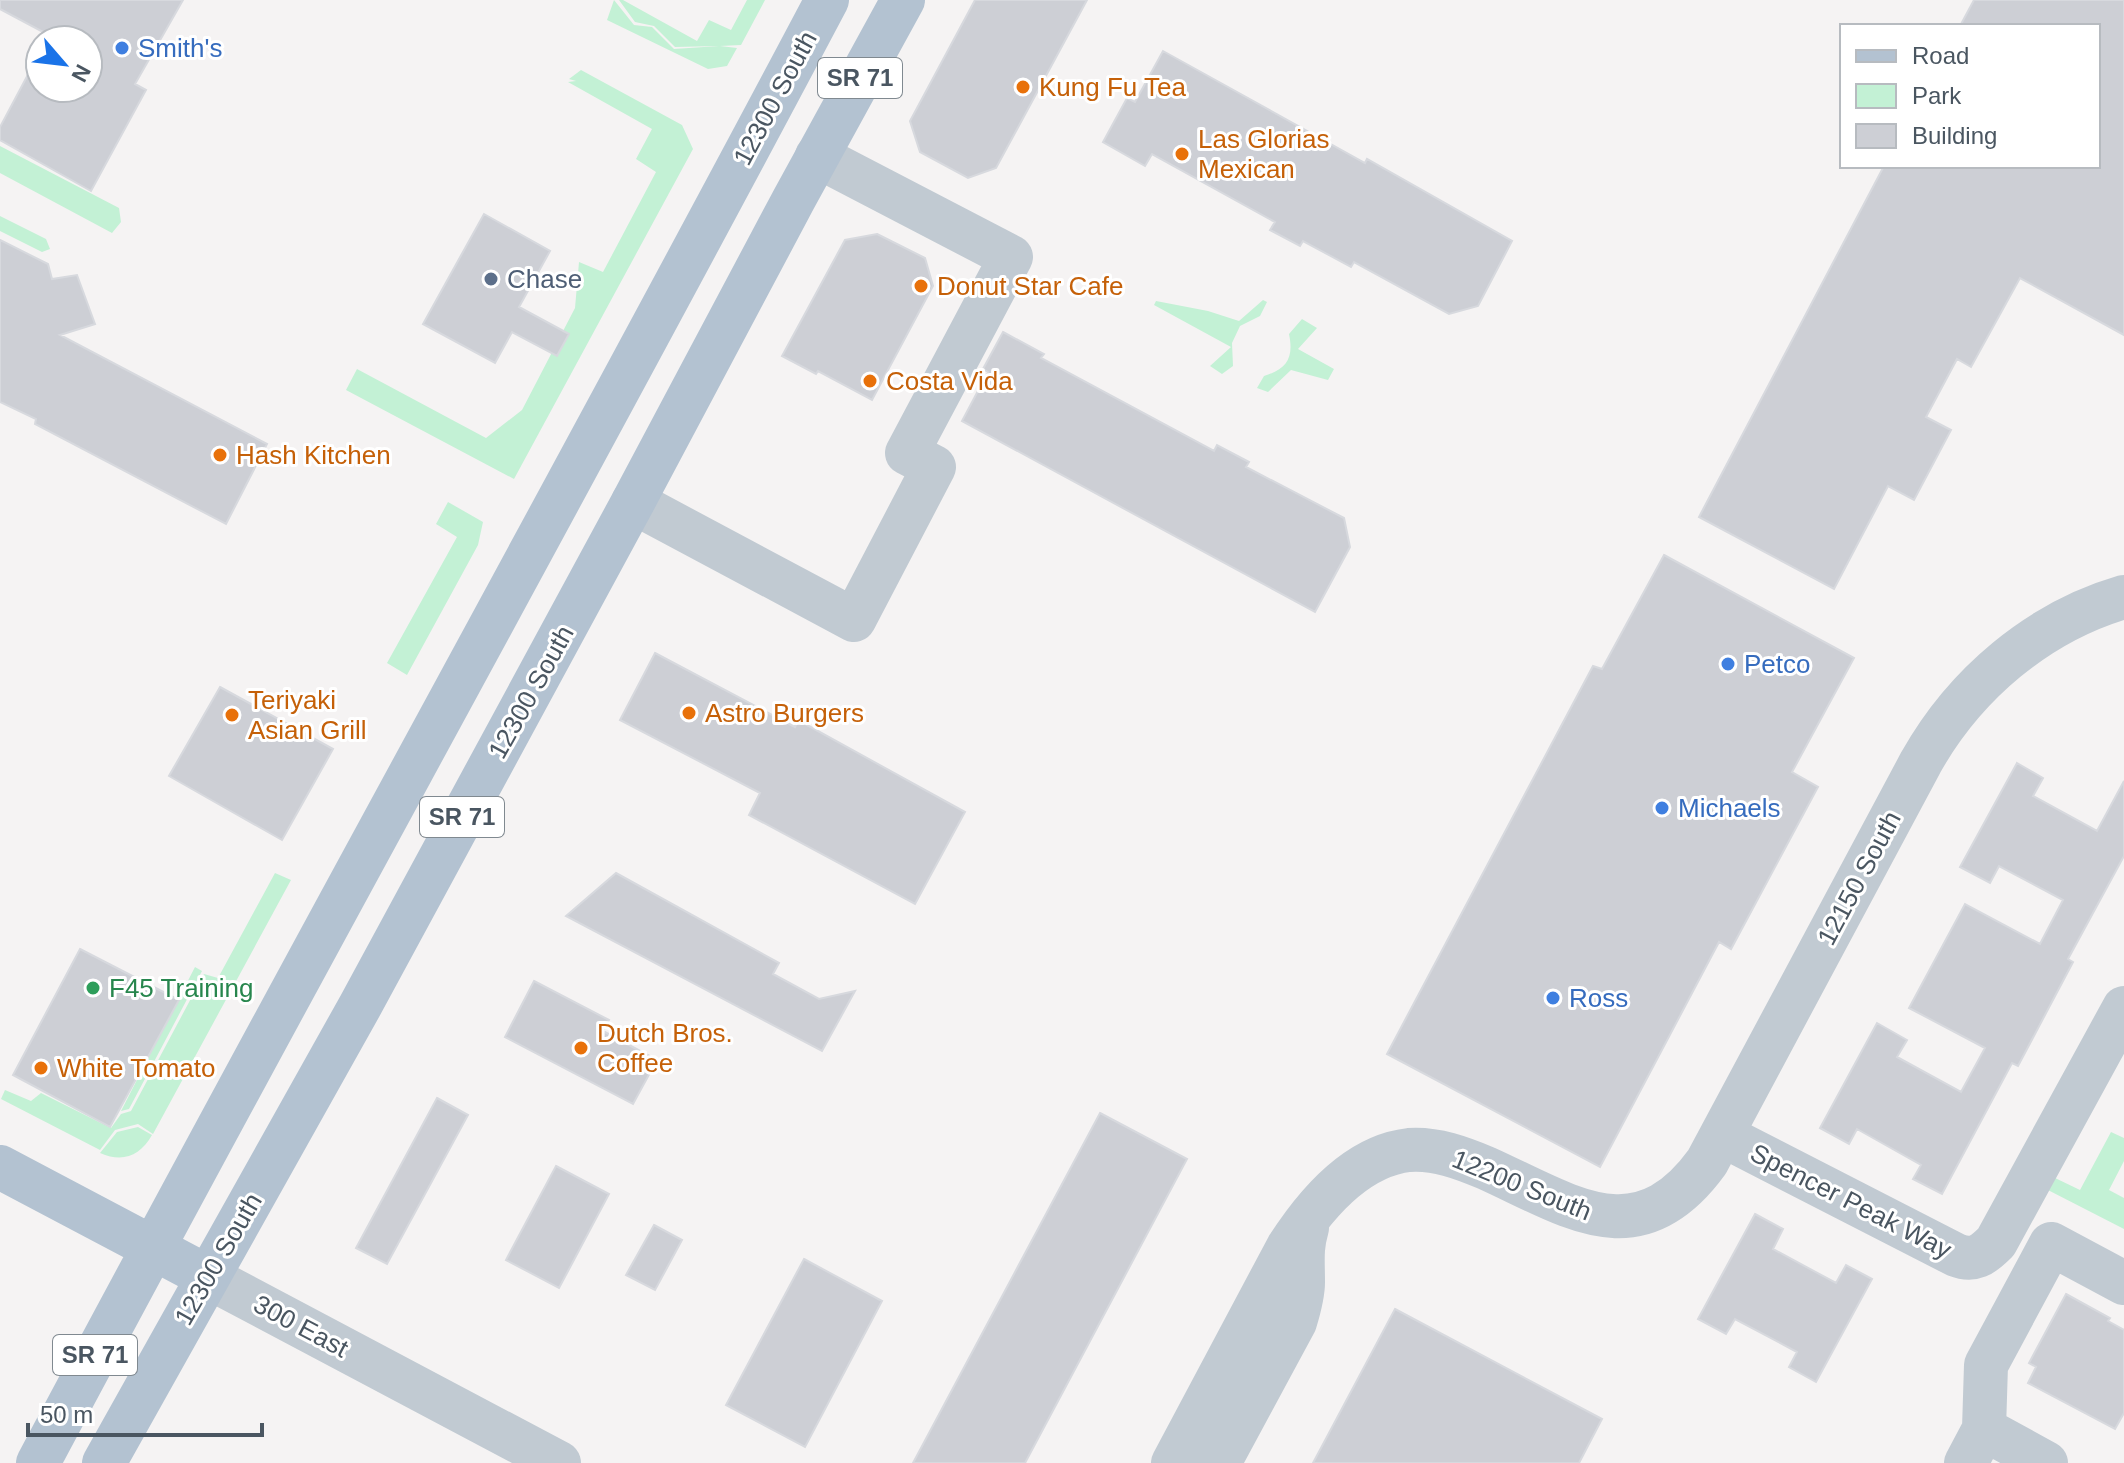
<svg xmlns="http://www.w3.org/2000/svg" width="2124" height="1463" viewBox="0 0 2124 1463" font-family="Arial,sans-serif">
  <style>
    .green { fill: #c3f1d5 }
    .building { fill: #cdcfd5; stroke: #d7d9de; stroke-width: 2 }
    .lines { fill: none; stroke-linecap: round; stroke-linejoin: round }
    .minor { stroke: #c1cad2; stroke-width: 44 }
    .major { stroke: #b3c2d1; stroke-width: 44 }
    .shop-dot { fill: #3f7fe0; stroke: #fff; stroke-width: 3 }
    .food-dot { fill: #e8710a; stroke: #fff; stroke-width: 3 }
    .service-dot { fill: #5c6f8a; stroke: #fff; stroke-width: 3 }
    .leisure-dot { fill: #2e9e5b; stroke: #fff; stroke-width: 3 }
    .labels { text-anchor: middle; stroke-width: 6; stroke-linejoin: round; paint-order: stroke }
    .shield { fill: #fff; stroke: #808990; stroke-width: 2 }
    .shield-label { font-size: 24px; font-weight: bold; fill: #4a5661 }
    .shop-label { font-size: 26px; fill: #366cbe; stroke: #fff; text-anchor: start }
    .food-label { font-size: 26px; fill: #c56008; stroke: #fff; text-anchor: start }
    .street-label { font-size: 26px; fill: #4a5661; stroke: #fff }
    .service-label { font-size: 26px; fill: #4e5e75; stroke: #fff; text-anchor: start }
    .leisure-label { font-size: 26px; fill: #27864d; stroke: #fff; text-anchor: start }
  </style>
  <rect width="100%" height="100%" fill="#f5f3f3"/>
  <path class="green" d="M614,0L634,25L652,27L674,49L719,46L675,47L654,26L635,22L619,0H623L697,41L709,20L731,30L747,0H765L741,45L720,46L737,48L727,66L708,69L607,20Z
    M581,70L682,125L693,149L514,479L346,390L357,369L486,438L522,410L575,308L579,262L603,272L656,172L636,159L652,129L568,82L576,81L569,79Z
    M0,146L119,208L121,222L112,233L0,173Z
    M0,216L46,239L50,249L42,252L0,231Z
    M1263,300L1267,302L1260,316L1240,326L1232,343L1233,366L1222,374L1210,366L1231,347L1154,305L1156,301L1208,311L1239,321Z
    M1302,319L1317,328L1298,349L1334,369L1328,380L1291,370L1268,392L1257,388L1264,376C1287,369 1294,358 1289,334Z
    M448,502L483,522L478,545L407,675L387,663L457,537L436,524Z
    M275,873L291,880L153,1134L138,1124L115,1130L100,1150L1,1099L5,1090L31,1101L41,1093L111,1128L121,1114L131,1111L204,974L218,978Z
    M195,967L202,971L129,1109L121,1111Z
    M138,1127L152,1135C140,1156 123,1163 100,1153L117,1132Z
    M2111,1132L2124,1138V1161L2109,1190L2124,1198V1229L2044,1188L2053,1177L2080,1190Z"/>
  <path class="building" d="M0,0H183L135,84L146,90L91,191L0,140V127L40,52V88H88V40H58L0,9Z
    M975,0H1087L996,168L968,178L920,152L910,121Z
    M1974,0H2124V335L2020,278L1971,367L1957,359L1926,417L1951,430L1914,500L1888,486L1834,589L1699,517L1884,166H2098V26H1960Z
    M1163,51L1365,163L1367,159L1512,241L1478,306L1449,314L1354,262L1351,267L1303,241L1300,246L1270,230L1275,222L1152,154L1145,166L1103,142L1127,98L1135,102Z
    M484,214L550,251L519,307L569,334L557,356L512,332L495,363L423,324Z
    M877,234L925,258L933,286L872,400L818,371L816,374L782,356L845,240Z
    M0,240L48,264L52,279L77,275L95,324L60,335L267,444L226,524L35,424L36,419L0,402Z
    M1003,332L1044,354L1041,358L1214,451L1217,445L1249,462L1246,467L1344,518L1350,547L1315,612L962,421L988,372L983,369Z
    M1664,555L1854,658L1792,772L1818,787L1731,949L1719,942L1600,1167L1387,1054L1593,666L1602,669Z
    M655,653L795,727L798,720L965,812L915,904L749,815L760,793L620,720Z
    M220,687L333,749L282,840L169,776Z
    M2017,763L2043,778L2033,796L2097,831L2124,781V856L2068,959L2073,962L2018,1066L2012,1063L1942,1194L1913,1179L1921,1165L1857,1129L1849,1144L1820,1128L1877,1023L1907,1040L1897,1057L1961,1092L1985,1048L1909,1008L1965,904L2040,944L2063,900L1999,866L1990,883L1960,867Z
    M616,873L779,963L773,974L819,999L855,991L822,1051L566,916Z
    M80,949L179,1000L110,1127L13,1075Z
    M534,981L609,1020L603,1031L657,1060L633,1104L505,1037Z
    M437,1098L468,1115L387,1264L356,1248Z
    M1100,1113L1187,1159L1025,1463H913Z
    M556,1166L609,1194L559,1288L506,1260Z
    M1755,1214L1783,1229L1773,1249L1836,1283L1846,1265L1872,1279L1816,1382L1789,1367L1797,1352L1735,1319L1726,1334L1698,1319Z
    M654,1225L682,1240L655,1290L626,1275Z
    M804,1259L882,1301L805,1447L726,1405Z
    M2066,1294L2110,1318L2108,1321L2124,1330V1413L2115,1429L2028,1383L2036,1367L2029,1363Z
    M1395,1309L1602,1419L1579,1463H1313Z"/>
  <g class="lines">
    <path class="minor" d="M633,502L854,620L934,467L907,453L1011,257L817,156
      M1722,1135L1956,1255C1974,1262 1983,1255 1996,1242L2124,1008
      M208,1277L559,1463
      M1984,1429L2046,1463
      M1173,1463L1288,1247C1315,1205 1356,1156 1409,1150C1436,1148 1462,1158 1486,1168C1570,1206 1638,1257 1707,1162L1921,762C1965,684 2038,622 2124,597
      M1219,1463L1295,1322C1299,1309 1303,1295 1303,1282C1303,1260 1301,1249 1307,1228
      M1966,1463L1984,1429L1986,1365L2051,1244L2124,1283"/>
    <path class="major" d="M0,1167L208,1277
      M38,1463C298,974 568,490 827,0
      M104,1463L360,1006L633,502L794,199L903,0"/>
  </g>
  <g class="shop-dot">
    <circle cx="122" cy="48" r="8"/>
    <circle cx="1728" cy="664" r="8"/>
    <circle cx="1662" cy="808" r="8"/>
    <circle cx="1553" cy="998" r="8"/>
  </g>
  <g class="food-dot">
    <circle cx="1023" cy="87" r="8"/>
    <circle cx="1182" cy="154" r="8"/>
    <circle cx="921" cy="286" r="8"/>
    <circle cx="870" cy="381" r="8"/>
    <circle cx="220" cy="455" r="8"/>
    <circle cx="689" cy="713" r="8"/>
    <circle cx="232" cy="715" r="8"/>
    <circle cx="581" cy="1048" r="8"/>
    <circle cx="41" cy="1068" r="8"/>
  </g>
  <circle class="service-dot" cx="491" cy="279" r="8"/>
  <circle class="leisure-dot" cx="93" cy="988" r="8"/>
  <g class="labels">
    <g class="shield">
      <rect x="818" y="58" width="84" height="40" rx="6"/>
      <rect x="420" y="797" width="84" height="40" rx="6"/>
      <rect x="53" y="1335" width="84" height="40" rx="6"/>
    </g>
    <g class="shield-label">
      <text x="860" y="86">SR 71</text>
      <text x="462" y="825">SR 71</text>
      <text x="95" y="1363">SR 71</text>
    </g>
    <g class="shop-label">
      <text x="138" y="57">Smith's</text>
      <text x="1744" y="673">Petco</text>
      <text x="1678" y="817">Michaels</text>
      <text x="1569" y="1007">Ross</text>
    </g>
    <g class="food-label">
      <text x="1039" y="96">Kung Fu Tea</text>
      <text x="1198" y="148">Las Glorias<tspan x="1198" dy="30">Mexican</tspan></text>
      <text x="937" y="295">Donut Star Cafe</text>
      <text x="886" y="390">Costa Vida</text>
      <text x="236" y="464">Hash Kitchen</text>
      <text x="248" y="709">Teriyaki<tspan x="248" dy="30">Asian Grill</tspan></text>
      <text x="705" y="722">Astro Burgers</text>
      <text x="597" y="1042">Dutch Bros.<tspan x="597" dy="30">Coffee</tspan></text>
      <text x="57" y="1077">White Tomato</text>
    </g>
    <g class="street-label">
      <text transform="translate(775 98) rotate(-62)" y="9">12300 South</text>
      <text transform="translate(531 692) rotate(-61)" y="9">12300 South</text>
      <text transform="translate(1859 878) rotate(-62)" y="9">12150 South</text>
      <text transform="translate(1522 1185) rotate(22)" y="9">12200 South</text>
      <text transform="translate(1851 1201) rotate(27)" y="9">Spencer Peak Way</text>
      <text transform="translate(218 1259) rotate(-60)" y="9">12300 South</text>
      <text transform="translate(301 1326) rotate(28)" y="9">300 East</text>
    </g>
    <g class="service-label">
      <text x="507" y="288">Chase</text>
    </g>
    <g class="leisure-label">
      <text x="109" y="997">F45 Training</text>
    </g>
  </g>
  <rect x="1840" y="24" width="260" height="144" fill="#ffffff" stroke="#b7bbc0" stroke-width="2"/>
  <rect x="1856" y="50" width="40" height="12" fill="#b3c2d1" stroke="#b7bbc0" stroke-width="2"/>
  <text x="1912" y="64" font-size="24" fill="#4a5661">Road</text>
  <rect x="1856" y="84" width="40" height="24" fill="#c3f1d5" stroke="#b7bbc0" stroke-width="2"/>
  <text x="1912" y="104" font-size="24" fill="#4a5661">Park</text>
  <rect x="1856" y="124" width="40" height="24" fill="#cdcfd5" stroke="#b7bbc0" stroke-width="2"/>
  <text x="1912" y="144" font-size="24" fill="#4a5661">Building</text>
  <g transform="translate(64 64) rotate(118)"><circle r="38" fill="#ffffff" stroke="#b7bbc0" stroke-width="2"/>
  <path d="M0-6L14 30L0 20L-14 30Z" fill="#1a73e8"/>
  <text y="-12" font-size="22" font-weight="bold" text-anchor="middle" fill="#4a5661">N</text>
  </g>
  <path d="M28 1423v12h234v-12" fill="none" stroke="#4a5661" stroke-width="4"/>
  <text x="40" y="1423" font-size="24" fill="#4a5661" stroke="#ffffff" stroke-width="6" paint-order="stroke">50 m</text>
</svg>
